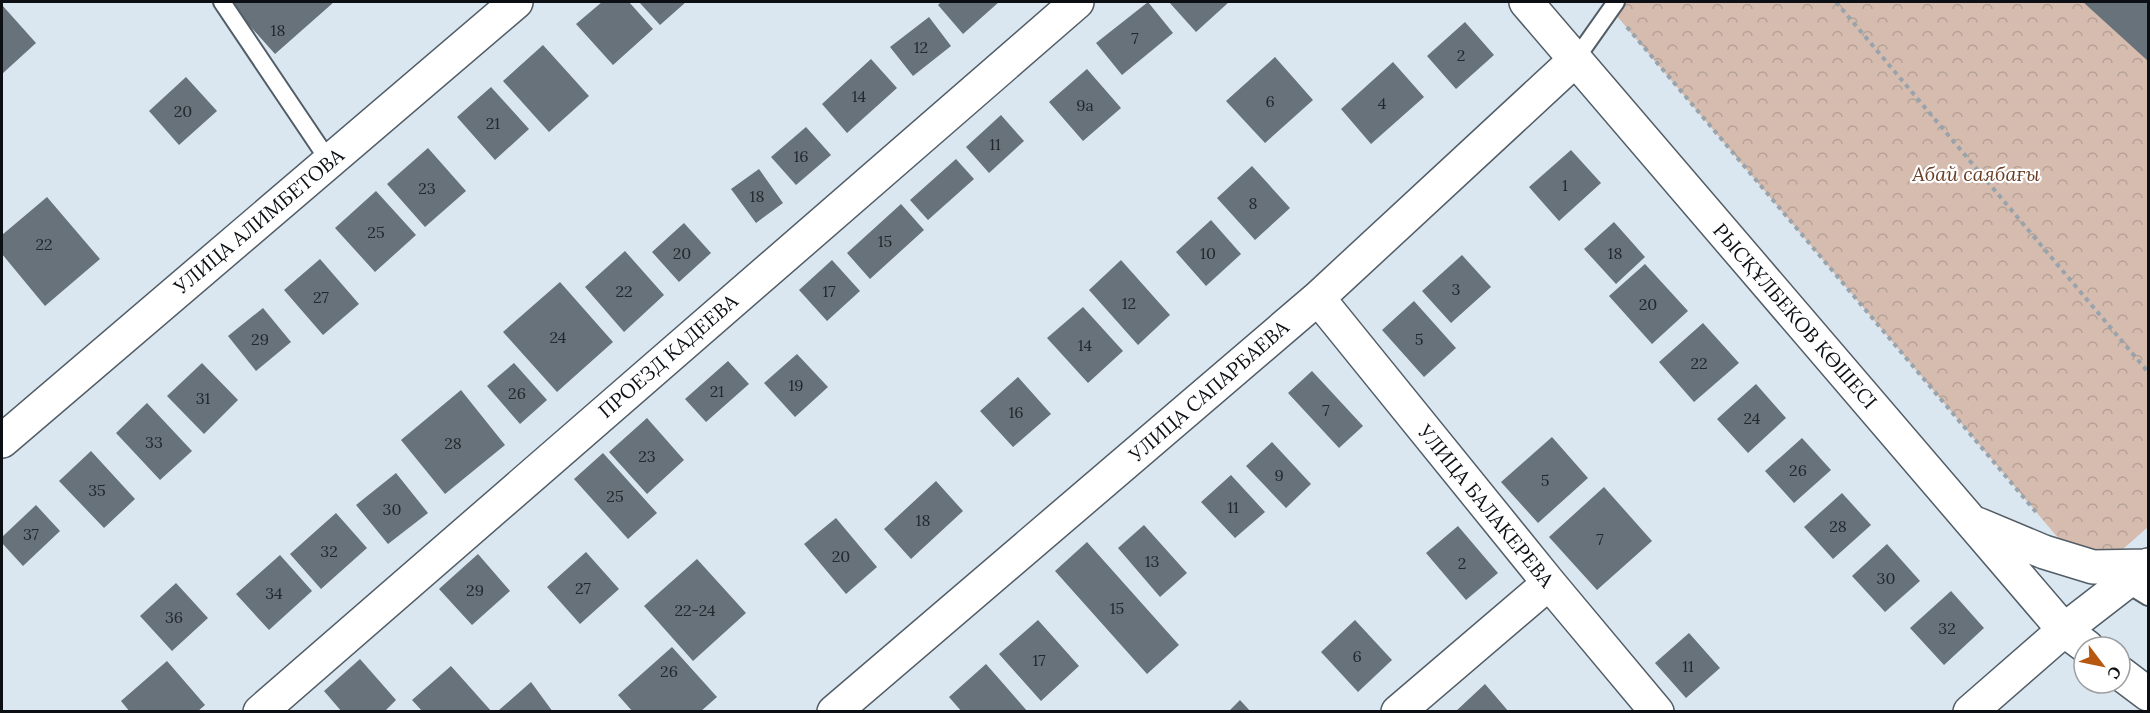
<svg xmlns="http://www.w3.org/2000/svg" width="2150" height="713" viewBox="0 0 2150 713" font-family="Lora,serif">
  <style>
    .park { fill: url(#park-crowns) }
    .building { fill: #67727b }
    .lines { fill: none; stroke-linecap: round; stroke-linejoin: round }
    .lane-casing { stroke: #525d66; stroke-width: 20 }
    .street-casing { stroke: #525d66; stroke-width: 36 }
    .secondary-casing { stroke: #525d66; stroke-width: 36 }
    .path { stroke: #99a3ab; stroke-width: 4; stroke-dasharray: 4.5 4.5; stroke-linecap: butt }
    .lane { stroke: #fff; stroke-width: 16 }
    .street { stroke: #fff; stroke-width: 33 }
    .secondary { stroke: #fff; stroke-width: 33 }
    .labels { text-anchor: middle; stroke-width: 4.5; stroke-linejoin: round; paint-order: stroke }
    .number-label { font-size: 16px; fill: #23282e }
    .park-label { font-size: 20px; font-style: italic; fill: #6a3e24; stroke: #fff }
    .street-label { font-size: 20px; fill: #0c1014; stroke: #fff }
  </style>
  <defs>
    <pattern id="park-crowns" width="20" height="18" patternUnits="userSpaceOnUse" patternTransform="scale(1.5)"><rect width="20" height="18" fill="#d5bcaf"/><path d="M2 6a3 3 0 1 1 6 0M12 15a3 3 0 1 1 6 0" fill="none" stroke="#b6a196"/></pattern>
  </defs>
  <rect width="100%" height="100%" fill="#dae7f1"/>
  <path class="park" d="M1605,2H2148V527L2122,550L2091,549L2059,539Z"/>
  <path class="building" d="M235,2H334L275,54L231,5Z
    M602,2H629L653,29L613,65L576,24Z
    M639,2H686L660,25Z
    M941,2H999L963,34L938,5Z
    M1148,2L1173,33L1122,75L1096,43Z
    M1169,2H1229L1196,32Z
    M2083,2H2148V61Z
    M2,5L36,43L2,74Z
    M929,17L951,46L913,76L890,47Z
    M1465,22L1494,55L1456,89L1427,56Z
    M543,45L589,96L549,132L503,81Z
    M1275,57L1313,100L1265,143L1226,101Z
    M871,59L897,88L847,133L822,104Z
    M1393,62L1424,97L1371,144L1341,109Z
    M1087,69L1121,108L1083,141L1049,102Z
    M186,77L217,111L179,145L149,111Z
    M491,87L529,129L495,160L457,117Z
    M1001,115L1024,141L989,173L966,147Z
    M806,127L831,155L796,185L771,157Z
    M428,148L466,191L425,227L387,184Z
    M1571,150L1601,183L1559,221L1529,187Z
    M956,159L974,179L928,220L910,200Z
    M1252,166L1290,208L1255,240L1217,198Z
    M759,169L783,203L756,223L731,189Z
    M376,191L416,235L375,272L335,228Z
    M47,197L100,259L45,306L2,254V235Z
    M901,204L924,230L870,279L847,253Z
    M1211,220L1241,254L1206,286L1176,252Z
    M1614,222L1645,257L1616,284L1584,249Z
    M684,223L711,253L679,282L652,252Z
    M625,251L664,295L624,332L585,287Z
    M1462,255L1491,287L1451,323L1422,291Z
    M320,259L359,304L323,335L284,290Z
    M832,260L860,291L827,321L799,290Z
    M1121,260L1170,315L1138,345L1089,290Z
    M1645,264L1688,311L1652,344L1609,296Z
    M560,282L613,342L557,392L503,332Z
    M1414,301L1456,348L1424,377L1382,330Z
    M1083,307L1123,351L1088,383L1047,338Z
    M263,308L291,342L256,371L228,336Z
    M1703,323L1739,363L1694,402L1659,362Z
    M797,354L828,387L795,417L764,383Z
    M728,361L749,384L706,422L685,399Z
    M202,363L238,400L204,434L167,396Z
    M514,363L547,400L520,424L487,386Z
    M1312,371L1363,426L1339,448L1288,393Z
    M1018,377L1051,414L1013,447L980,411Z
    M1756,384L1786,418L1748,453L1717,419Z
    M461,390L505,445L445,494L401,440Z
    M147,403L192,451L160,480L116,433Z
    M647,418L684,460L647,494L609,452Z
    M1552,437L1588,478L1538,523L1501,482Z
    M1802,438L1831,470L1794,503L1765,471Z
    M1272,442L1311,484L1286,508L1246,466Z
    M91,451L135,499L104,528L59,481Z
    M603,453L657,513L628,539L574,479Z
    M396,473L428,513L388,544L356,505Z
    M1231,475L1265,512L1235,538L1201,502Z
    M936,481L963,511L911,559L884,529Z
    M1604,487L1652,541L1597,590L1549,537Z
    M1842,493L1871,525L1833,559L1804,527Z
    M36,505L60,531L23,566L2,543V537Z
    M336,513L367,548L321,589L290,554Z
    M836,518L877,567L846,594L804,544Z
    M1144,525L1187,573L1160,597L1118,548Z
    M1458,526L1498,573L1466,600L1426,553Z
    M1087,542L1179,645L1147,674L1055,571Z
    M1887,544L1920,581L1885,612L1852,576Z
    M586,552L619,589L580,624L547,587Z
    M478,554L510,591L472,625L439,589Z
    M280,555L312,591L269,630L236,594Z
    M697,559L746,613L693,661L644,606Z
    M176,583L208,618L172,651L140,616Z
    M1951,591L1984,628L1944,665L1910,628Z
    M1038,620L1079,666L1041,701L999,654Z
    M1355,620L1392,660L1358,692L1321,652Z
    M1689,633L1720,668L1686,698L1655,663Z
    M672,647L717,697L700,712H633L618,695Z
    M360,659L396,700L384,712H342L324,691Z
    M167,661L205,705L197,712H130L121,701Z
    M986,664L1028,712H962L949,697Z
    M451,666L492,712H423L412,700Z
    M531,682L553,712H500L499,710Z
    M1485,684L1509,712H1455Z
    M1240,700L1251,712H1228Z"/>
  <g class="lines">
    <g class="lane-casing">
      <path id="lane" d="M222,2L329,161
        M1575,60L1616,2
        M2125,583L2148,597"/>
    </g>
    <g class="street-casing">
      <path id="street" d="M1318,298L1549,583L1657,712
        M2,441L516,2
        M2064,630L2087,647
        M2120,673L2148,694
        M260,712L1077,2
        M834,712L1318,298L1575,60
        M1398,712L1549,583"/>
    </g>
    <g class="secondary-casing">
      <path id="secondary" d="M1526,2L2064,630
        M1977,524L2044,552L2093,567L2148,566
        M1970,712L2064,630L2148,565"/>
    </g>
    <path class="path" d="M1836,2L2148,372
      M1627,27L2036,512"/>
    <use href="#lane" class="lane"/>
    <use href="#street" class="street"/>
    <use href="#secondary" class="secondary"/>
  </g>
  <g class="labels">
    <g class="number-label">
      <text x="278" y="36">18</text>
      <text x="1135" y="44">7</text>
      <text x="921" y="53">12</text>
      <text x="1461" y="61">2</text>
      <text x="859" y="102">14</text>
      <text x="1270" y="107">6</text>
      <text x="1382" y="109">4</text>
      <text x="1085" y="111">9а</text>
      <text x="183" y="117">20</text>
      <text x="493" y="129">21</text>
      <text x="995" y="150">11</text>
      <text x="801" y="162">16</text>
      <text x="1565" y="191">1</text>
      <text x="427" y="194">23</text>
      <text x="757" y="202">18</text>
      <text x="1253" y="209">8</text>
      <text x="376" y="238">25</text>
      <text x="885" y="247">15</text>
      <text x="44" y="250">22</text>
      <text x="682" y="259">20</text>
      <text x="1208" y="259">10</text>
      <text x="1615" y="259">18</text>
      <text x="1456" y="295">3</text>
      <text x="624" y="297">22</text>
      <text x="829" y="297">17</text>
      <text x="321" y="303">27</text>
      <text x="1129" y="309">12</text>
      <text x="1648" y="310">20</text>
      <text x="558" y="343">24</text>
      <text x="260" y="345">29</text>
      <text x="1419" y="345">5</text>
      <text x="1085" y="351">14</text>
      <text x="1699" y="369">22</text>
      <text x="796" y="391">19</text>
      <text x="717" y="397">21</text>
      <text x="517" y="399">26</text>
      <text x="203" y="404">31</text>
      <text x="1326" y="416">7</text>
      <text x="1016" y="418">16</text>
      <text x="1752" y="424">24</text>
      <text x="154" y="448">33</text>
      <text x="453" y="449">28</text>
      <text x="647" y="462">23</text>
      <text x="1798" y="476">26</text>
      <text x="1279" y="481">9</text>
      <text x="1545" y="486">5</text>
      <text x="97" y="496">35</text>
      <text x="615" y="502">25</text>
      <text x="1233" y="513">11</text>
      <text x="392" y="515">30</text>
      <text x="923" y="526">18</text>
      <text x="1838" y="532">28</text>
      <text x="31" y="540">37</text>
      <text x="1600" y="545">7</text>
      <text x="329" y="557">32</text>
      <text x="841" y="562">20</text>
      <text x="1152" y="567">13</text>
      <text x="1462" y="569">2</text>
      <text x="1886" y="584">30</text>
      <text x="583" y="594">27</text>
      <text x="475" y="596">29</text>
      <text x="274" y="599">34</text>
      <text x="1117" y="614">15</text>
      <text x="695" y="616">22-24</text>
      <text x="174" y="623">36</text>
      <text x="1947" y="634">32</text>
      <text x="1357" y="662">6</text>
      <text x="1039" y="666">17</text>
      <text x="1688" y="672">11</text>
      <text x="669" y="677">26</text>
    </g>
    <g class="park-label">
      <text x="1976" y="181">Абай саябағы</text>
    </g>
    <g class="street-label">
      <text transform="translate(259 221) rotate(-40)" y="7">УЛИЦА АЛИМБЕТОВА</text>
      <text transform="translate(1795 316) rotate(49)" y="7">РЫСҚҰЛБЕКОВ КӨШЕСІ</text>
      <text transform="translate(668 356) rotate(-41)" y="7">ПРОЕЗД КАДЕЕВА</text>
      <text transform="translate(1209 391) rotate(-41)" y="7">УЛИЦА САПАРБАЕВА</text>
      <text transform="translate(1486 506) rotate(51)" y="7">УЛИЦА БАЛАКЕРЕВА</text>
    </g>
  </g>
  <rect width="2150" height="713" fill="none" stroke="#0c1014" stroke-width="6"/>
  <g transform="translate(2102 665) rotate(122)"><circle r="28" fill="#ffffff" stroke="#9e9fa1" stroke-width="1.5"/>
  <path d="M0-4.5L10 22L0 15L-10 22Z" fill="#b75810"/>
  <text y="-9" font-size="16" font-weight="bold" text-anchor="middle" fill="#0c1014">С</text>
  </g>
</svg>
